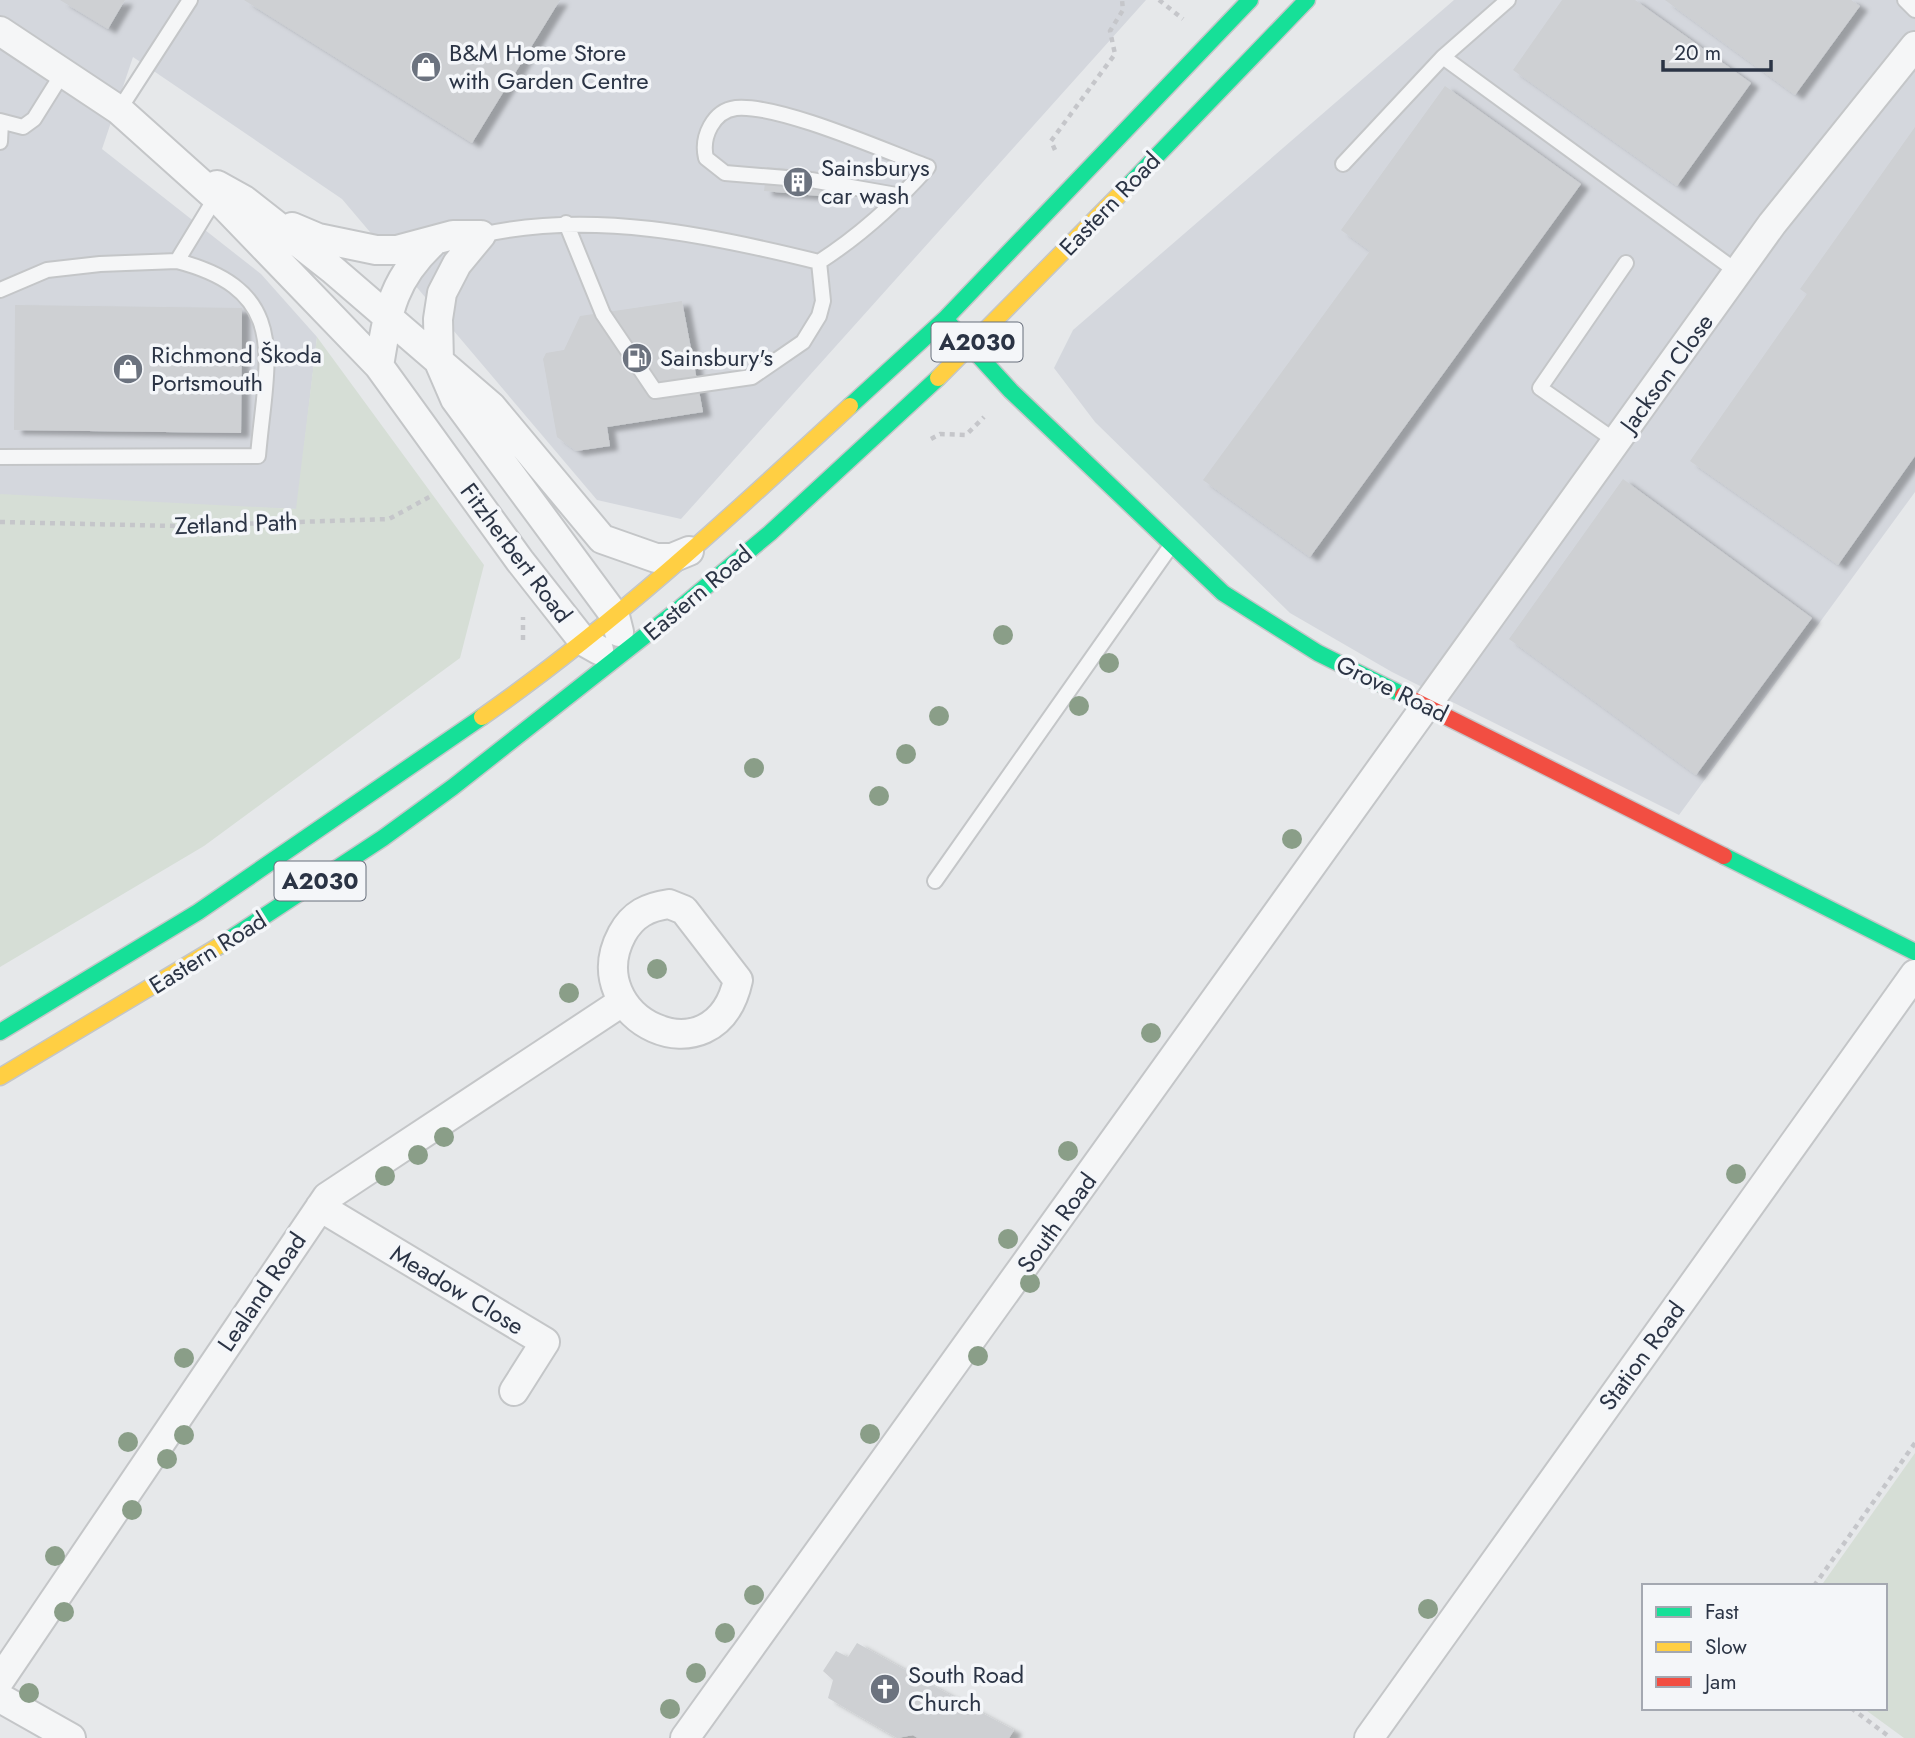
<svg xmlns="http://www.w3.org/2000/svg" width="1915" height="1738" viewBox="0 0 1915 1738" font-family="Jost,sans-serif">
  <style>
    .built { fill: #d4d7dd }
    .green { fill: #d6ded6 }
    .building { fill: #ced0d3; filter: url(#shadow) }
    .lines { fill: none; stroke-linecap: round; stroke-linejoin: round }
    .lane-casing { stroke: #c4c6c8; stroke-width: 18 }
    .street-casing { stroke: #c4c6c8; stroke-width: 32 }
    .fast-casing { stroke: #c4c6c8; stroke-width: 19 }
    .slow-casing { stroke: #c4c6c8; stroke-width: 19 }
    .jam-casing { stroke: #c4c6c8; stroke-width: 19 }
    .path { stroke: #c5c6ca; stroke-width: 4.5; stroke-dasharray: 5 5; stroke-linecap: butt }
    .lane { stroke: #f5f6f7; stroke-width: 14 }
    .street { stroke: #f5f6f7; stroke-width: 28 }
    .fast { stroke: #16e098; stroke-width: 16 }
    .slow { stroke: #ffcf43; stroke-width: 16 }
    .jam { stroke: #f24e42; stroke-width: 16 }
    .tree { fill: #8a9e88 }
    .labels { text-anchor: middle; stroke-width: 7; stroke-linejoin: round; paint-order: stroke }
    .shield { fill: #f4f6f9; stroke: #676e7b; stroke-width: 2 }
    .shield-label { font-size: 23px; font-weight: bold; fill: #2b3445 }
    .poi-label { font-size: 24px; fill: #2b3445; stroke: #f4f6f9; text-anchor: start }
    .street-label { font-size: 24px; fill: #2b3445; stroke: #f4f6f9 }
  </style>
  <defs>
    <filter id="shadow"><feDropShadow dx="8" dy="4.5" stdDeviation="2" flood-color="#0004"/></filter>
  </defs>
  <rect width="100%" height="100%" fill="#e6e8ea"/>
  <path class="built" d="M0,0H1146L681,519L597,500L342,199L133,57L102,149L261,274L317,337L297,509L0,498Z
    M1454,0H1915V492L1679,815L1392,672L1290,613L1095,422L1054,368L1073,330Z"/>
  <path class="green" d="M317,337L484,565L460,658L204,846L0,967V494L296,509Z
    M1915,1453V1738H1904L1863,1708H1885V1586H1821Z"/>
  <path class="building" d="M60,0H125L108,29Z
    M244,0H560L472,143Z
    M1562,0H1635L1751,83L1677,186L1513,70Z
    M1665,0H1851L1860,6L1795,95Z
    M1445,86L1581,184L1310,557L1203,480L1370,251L1341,230Z
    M1915,127V456L1838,565L1690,461L1807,294L1800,289Z
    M767,167L832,173L830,197L764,191Z
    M682,301L703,412L607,427L610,446L576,451L557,437L543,359L546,353L564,350L580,316Z
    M15,305L242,308L241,433L14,430Z
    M1623,479L1812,618L1696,775L1509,639Z
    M857,1643L982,1713L1014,1730L1009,1738H918L913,1735L897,1738L828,1698L833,1680L823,1671L836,1651L848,1657Z"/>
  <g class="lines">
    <g class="lane-casing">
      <path id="lane" d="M1508,0L1443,57L1739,273
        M1905,0L1915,10
        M119,110L190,0
        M0,121L23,127L34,119L64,71
        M0,142L1,122
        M1343,164L1443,57
        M566,223L603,314L655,391L752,377L803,342L819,316L823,301L819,262
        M481,235C592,210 710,235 819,262C861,235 895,204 928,167C885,151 779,104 736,108C713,111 701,137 706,158L725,173L811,180L902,196
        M0,290L47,270L100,264L177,261L216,197
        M1617,442L1540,388L1626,263
        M0,457L258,456C266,361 293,291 177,261
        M935,881L1170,547"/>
    </g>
    <g class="street-casing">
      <path id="street" d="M0,31L119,110L216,197L379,366L520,561L583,641L599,650
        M217,185L244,200L332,269L491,406L602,539L656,558H672L689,551
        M292,227L318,238L376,250H397L453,235H481
        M481,235L457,264L442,293L438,319L439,362L455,399L615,616L619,632
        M379,366C388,313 391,282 432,243
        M669,904L684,910L738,980C715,1085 577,1018 622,934C633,914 648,907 669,904Z
        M320,1207L545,1342L514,1391
        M0,1680L327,1197L622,1002
        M0,1698L71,1738
        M685,1738L1772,224L1915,46
        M1369,1738L1915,974"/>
    </g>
    <g class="fast-casing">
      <path id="fast" d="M1124,190L1307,0
        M945,319L1011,391L1223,593L1318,653L1403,695
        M850,406L945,319L1250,0
        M1724,856L1915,952
        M219,946L383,838L453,787L679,609L770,533L938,378
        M0,1032L198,912L482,717"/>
    </g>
    <g class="slow-casing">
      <path id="slow" d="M938,378L1124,190
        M482,717C614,625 732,515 850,406
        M0,1077L219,946"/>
    </g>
    <g class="jam-casing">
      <path id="jam" d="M1403,695L1724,856"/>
    </g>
    <path class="path" d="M1159,0L1183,19
      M1055,150L1051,141L1115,54L1110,31L1123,10L1122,0
      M931,439L940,434L966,435L984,417
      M0,522L176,526L389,519L433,495
      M523,640V617
      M1814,1586L1915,1443
      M1851,1708L1891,1738"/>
    <use href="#lane" class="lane"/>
    <use href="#street" class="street"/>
    <use href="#fast" class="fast"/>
    <use href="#slow" class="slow"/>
    <use href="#jam" class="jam"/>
  </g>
  <g class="tree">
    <circle cx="1003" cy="635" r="10"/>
    <circle cx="1109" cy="663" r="10"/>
    <circle cx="1079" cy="706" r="10"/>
    <circle cx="939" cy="716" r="10"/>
    <circle cx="906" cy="754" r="10"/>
    <circle cx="754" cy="768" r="10"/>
    <circle cx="879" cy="796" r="10"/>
    <circle cx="1292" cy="839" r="10"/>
    <circle cx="657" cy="969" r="10"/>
    <circle cx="569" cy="993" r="10"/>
    <circle cx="1151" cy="1033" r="10"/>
    <circle cx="444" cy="1137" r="10"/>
    <circle cx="1068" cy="1151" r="10"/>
    <circle cx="418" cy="1155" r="10"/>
    <circle cx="1736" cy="1174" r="10"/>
    <circle cx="385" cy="1176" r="10"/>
    <circle cx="1008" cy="1239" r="10"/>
    <circle cx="1030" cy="1283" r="10"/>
    <circle cx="978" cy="1356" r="10"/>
    <circle cx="184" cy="1358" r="10"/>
    <circle cx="870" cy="1434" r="10"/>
    <circle cx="184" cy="1435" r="10"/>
    <circle cx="128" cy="1442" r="10"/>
    <circle cx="167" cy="1459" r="10"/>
    <circle cx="132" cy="1510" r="10"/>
    <circle cx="55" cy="1556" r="10"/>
    <circle cx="754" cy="1595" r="10"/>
    <circle cx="1428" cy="1609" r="10"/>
    <circle cx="64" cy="1612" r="10"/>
    <circle cx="725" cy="1633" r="10"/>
    <circle cx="696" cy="1673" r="10"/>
    <circle cx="29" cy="1693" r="10"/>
    <circle cx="670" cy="1709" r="10"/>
  </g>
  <defs>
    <g id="shop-disc" transform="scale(1.575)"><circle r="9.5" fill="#6c737f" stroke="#f4f6f9"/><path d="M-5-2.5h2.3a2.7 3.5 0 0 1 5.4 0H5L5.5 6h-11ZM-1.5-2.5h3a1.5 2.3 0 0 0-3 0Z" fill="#fff"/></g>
    <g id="building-disc" transform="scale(1.575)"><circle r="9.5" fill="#6c737f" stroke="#f4f6f9"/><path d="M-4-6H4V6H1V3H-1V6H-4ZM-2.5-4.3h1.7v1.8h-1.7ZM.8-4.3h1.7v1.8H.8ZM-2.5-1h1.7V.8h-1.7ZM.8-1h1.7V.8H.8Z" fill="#fff"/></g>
    <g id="fuel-disc" transform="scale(1.575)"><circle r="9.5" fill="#6c737f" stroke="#f4f6f9"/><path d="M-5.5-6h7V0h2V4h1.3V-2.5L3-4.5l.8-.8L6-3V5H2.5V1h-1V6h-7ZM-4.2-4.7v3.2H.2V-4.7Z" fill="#fff"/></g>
    <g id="church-disc" transform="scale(1.575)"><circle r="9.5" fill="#6c737f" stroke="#f4f6f9"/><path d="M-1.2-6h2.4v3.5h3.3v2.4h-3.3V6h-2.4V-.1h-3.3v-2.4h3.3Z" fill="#fff"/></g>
  </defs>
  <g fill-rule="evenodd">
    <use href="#shop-disc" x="426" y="67"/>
    <use href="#building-disc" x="798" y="182"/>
    <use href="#fuel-disc" x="637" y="358"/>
    <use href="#shop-disc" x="128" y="369"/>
    <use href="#church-disc" x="885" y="1689"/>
  </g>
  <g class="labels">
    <g class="shield">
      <rect x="931.5" y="322.5" width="91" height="39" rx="5"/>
      <rect x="274.5" y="861.5" width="91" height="39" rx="5"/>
    </g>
    <g class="shield-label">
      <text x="977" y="350">A2030</text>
      <text x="320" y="889">A2030</text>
    </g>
    <g class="poi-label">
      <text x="449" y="61">B&amp;M Home Store<tspan x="449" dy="28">with Garden Centre</tspan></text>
      <text x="821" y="176">Sainsburys<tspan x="821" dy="28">car wash</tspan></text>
      <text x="151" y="363">Richmond Škoda<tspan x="151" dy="28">Portsmouth</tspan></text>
      <text x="660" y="366">Sainsbury's</text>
      <text x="908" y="1683">South Road<tspan x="908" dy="28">Church</tspan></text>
    </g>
    <g class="street-label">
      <text transform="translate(1110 204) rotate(-46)" y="8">Eastern Road</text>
      <text transform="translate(1667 373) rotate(-54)" y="8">Jackson Close</text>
      <text transform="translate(236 524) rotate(-2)" y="8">Zetland Path</text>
      <text transform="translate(516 553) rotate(53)" y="8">Fitzherbert Road</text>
      <text transform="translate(698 593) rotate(-40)" y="8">Eastern Road</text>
      <text transform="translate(1392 689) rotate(26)" y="8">Grove Road</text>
      <text transform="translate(208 953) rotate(-32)" y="8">Eastern Road</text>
      <text transform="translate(1057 1223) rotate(-54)" y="8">South Road</text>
      <text transform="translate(457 1290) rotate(31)" y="8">Meadow Close</text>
      <text transform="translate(262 1292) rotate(-56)" y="8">Lealand Road</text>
      <text transform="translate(1642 1356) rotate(-54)" y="8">Station Road</text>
    </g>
  </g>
  <rect x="1642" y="1584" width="245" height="126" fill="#f4f6f9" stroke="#a4a8b1" stroke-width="2"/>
  <rect x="1656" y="1607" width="35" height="10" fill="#16e098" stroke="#a4a8b1" stroke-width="2"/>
  <text x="1705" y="1619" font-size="21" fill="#2b3445">Fast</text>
  <rect x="1656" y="1642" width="35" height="10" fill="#ffcf43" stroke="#a4a8b1" stroke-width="2"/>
  <text x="1705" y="1654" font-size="21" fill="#2b3445">Slow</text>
  <rect x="1656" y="1677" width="35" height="10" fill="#f24e42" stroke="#a4a8b1" stroke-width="2"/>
  <text x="1705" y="1689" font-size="21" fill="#2b3445">Jam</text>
  <path d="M1663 60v10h108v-10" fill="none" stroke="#2b3445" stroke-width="3.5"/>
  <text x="1674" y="60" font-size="21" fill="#2b3445" stroke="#f4f6f9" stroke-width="5" paint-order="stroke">20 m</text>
</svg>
